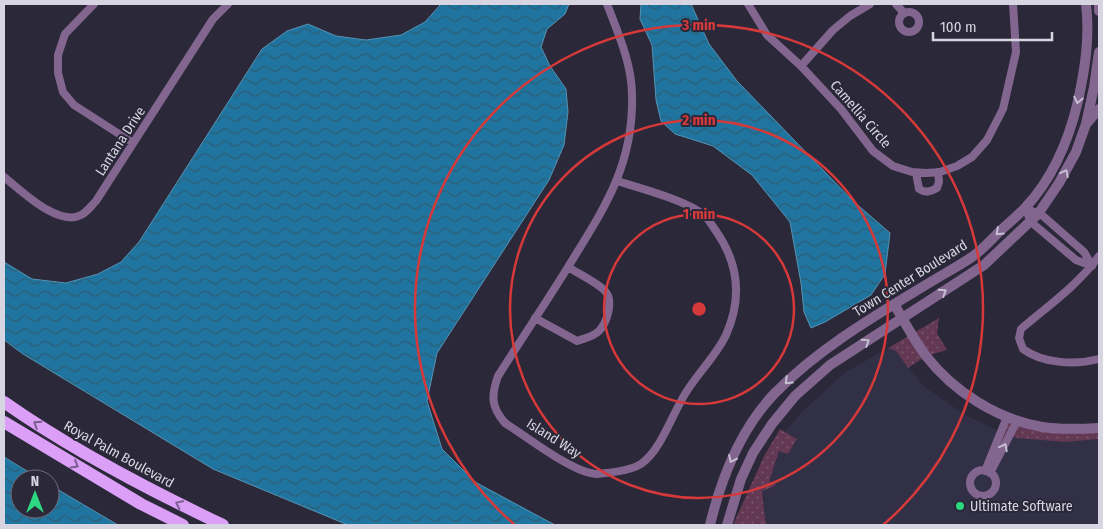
<svg xmlns="http://www.w3.org/2000/svg" width="1103" height="529" viewBox="0 0 1103 529" font-family="'Fira Sans Condensed',sans-serif">
  <style>
    .built { fill: #323047 }
    .grass { fill: url(#grass-dots) }
    .water { fill: url(#water-waves); stroke: #5692b3 }
    .lines { fill: none; stroke-linecap: round; stroke-linejoin: round }
    .minor { stroke: #836690; stroke-width: 8 }
    .tertiary { stroke: #836690; stroke-width: 10 }
    .primary { stroke: #dc9ff7; stroke-width: 12 }
    .oneway { stroke: #c5bfd1 }
    .oneway2 { stroke: #7a5e8e }
    .ring { fill: none; stroke: #d6393a; stroke-width: 2.5 }
    .poi-dot { fill: #2dd883; stroke: #2a2839; stroke-width: 2 }
    .labels { text-anchor: middle; stroke-width: 4; stroke-linejoin: round; paint-order: stroke }
    .street-label { font-size: 14px; fill: #d6d5e1; stroke: #2a2839 }
    .poi-label { font-size: 14px; fill: #d6d5e1; stroke: #2a2839; text-anchor: start }
    .centre { fill: #d6393a; stroke: #2a2839; stroke-width: 2.5 }
    .ring-label { font-size: 15px; text-anchor: middle; font-weight: bold; fill: #d6393a; stroke: #2a2839; stroke-width: 4; stroke-linejoin: round; paint-order: stroke }
  </style>
  <defs>
    <pattern id="grass-dots" width="8" height="8" patternUnits="userSpaceOnUse" patternTransform="scale(1.25)"><rect width="8" height="8" fill="#623853"/><path d="M2 2h.1M6 6h.1" fill="none" stroke="#78546b" stroke-width="1.8" stroke-linecap="round"/></pattern>
    <pattern id="water-waves" width="16" height="10" patternUnits="userSpaceOnUse" patternTransform="scale(1.25)"><rect width="16" height="10" fill="#1f759f"/><path d="M0 5q4-4 8 0t8 0" fill="none" stroke="#2e5d76"/></pattern>
  </defs>
  <rect width="100%" height="100%" fill="#2a2839"/>
  <path class="built" d="M888,348L896,350L908,368L925,387L965,415L997,430L1010,435L1066,442L1099,439V525H767L763,510L764,500L762,491L773,487L775,484L769,482L779,451L797,439L785,432L800,414L844,373Z"/>
  <path class="grass" d="M939,318L937,333L947,350L926,356L908,368L896,351L888,348Z
    M1007,417L1012,419L1099,428V439L1066,442L1017,438L1010,435L1004,447L996,443Z
    M780,429L797,439L788,454L779,451L769,482L776,484L773,487L762,491C764,503 763,514 767,525H733L764,456Z"/>
  <path class="water" d="M441,4H569L565,14L547,29L541,47L550,66L566,89L568,112L564,145L549,180L437,353L427,401L442,449L475,482L555,525H348L213,469L23,354L4,340V262L32,279L66,283L98,274L121,262L139,242L262,49L287,31L308,24L336,36L366,40L401,35L425,22Z
    M641,4H691L709,44L737,81L853,201L890,233L885,274L871,295L825,322L811,328L804,312L801,283L790,222L752,175L713,146L675,134L661,121L656,100L652,45L640,19Z
    M4,457L40,479H20V509H50V485L118,525H4Z"/>
  <g class="lines">
    <path class="minor" d="M94,4L65,34L58,55V73L63,92L74,105L133,143
      M607,4C618,33 632,64 632,95C634,166 603,210 568,267C545,304 521,340 498,376C491,396 491,407 505,423C526,436 574,474 597,474C608,473 632,470 641,464C661,450 672,415 685,394C697,374 716,356 726,335C742,299 739,264 716,231C713,227 709,220 705,216C688,201 640,188 617,181
      M748,4L767,35L801,66L841,109L873,151L893,166L912,172L926,173L940,172L957,166L972,157L987,140L1003,109L1016,52L1013,4
      M896,4L904,13
      M899 22a10 10 0 1 1 20 0a10 10 0 1 1-20 0Z
      M801,66L833,30L850,16L870,4
      M916,173L919,189C925,193 930,192 937,188L939,182L938,172
      M4,177C22,191 58,227 81,215C87,212 91,206 96,201L213,19L228,4
      M1025,208L1043,216L1084,252L1092,266L1076,260L1031,222Z
      M1099,256C1078,285 1048,306 1021,329L1019,338L1023,349C1043,364 1076,365 1099,359
      M535,318L577,341C585,338 593,337 599,331C607,323 614,300 605,291C598,283 577,273 568,267
      M970 483a13 13 0 1 1 26 0a13 13 0 1 1-26 0Z
      M985,471L1007,417
      M990,473L1017,421"/>
    <path class="tertiary" d="M1099,4V11
      M1087,123L1099,109
      M894,304C904,321 914,340 926,356C954,392 997,419 1042,427C1060,430 1081,429 1099,428
      M710,525C721,479 741,429 774,394C817,350 871,318 924,286C940,276 957,267 972,257C982,250 991,240 1000,231C1008,224 1017,216 1025,208C1052,179 1069,140 1078,101C1085,69 1090,37 1086,4
      M727,525L741,479L753,453L772,424L795,396L830,365L984,265L1038,214L1059,183L1076,152L1086,124L1094,87L1099,52"/>
    <path class="primary" d="M4,402C72,450 147,489 223,525
      M4,422L141,504L183,525"/>
  </g>
  <defs><path id="oneway-chevron" d="M-2-3.5L2.5 0L-2 3.5" fill="none" stroke-width="1.6" stroke-linecap="round" stroke-linejoin="round" transform="scale(1.25)"/></defs>
  <g class="oneway">
    <use href="#oneway-chevron" transform="translate(1078 100) rotate(103)"/>
    <use href="#oneway-chevron" transform="translate(1065 173) rotate(-62)"/>
    <use href="#oneway-chevron" transform="translate(999 232) rotate(137)"/>
    <use href="#oneway-chevron" transform="translate(943 292) rotate(-33)"/>
    <use href="#oneway-chevron" transform="translate(866 342) rotate(-33)"/>
    <use href="#oneway-chevron" transform="translate(788 381) rotate(136)"/>
    <use href="#oneway-chevron" transform="translate(1004 447) rotate(-62)"/>
    <use href="#oneway-chevron" transform="translate(732 459) rotate(115)"/>
  </g>
  <g class="oneway2">
    <use href="#oneway-chevron" transform="translate(37 424) rotate(-147)"/>
    <use href="#oneway-chevron" transform="translate(75 465) rotate(31)"/>
    <use href="#oneway-chevron" transform="translate(179 504) rotate(-154)"/>
  </g>
  <g class="ring">
    <circle cx="699" cy="309" r="95"/>
    <circle cx="699" cy="309" r="189"/>
    <path d="M515 525A284 284 0 1 1 883 525"/>
  </g>
  <circle class="poi-dot" cx="960" cy="506" r="5"/>
  <g class="labels">
    <g class="street-label">
      <text transform="translate(861 114) rotate(49)" y="5">Camellia Circle</text>
      <text transform="translate(120 141) rotate(-57)" y="5">Lantana Drive</text>
      <text transform="translate(910 278) rotate(-32)" y="5">Town Center Boulevard</text>
      <text transform="translate(554 438) rotate(32)" y="5">Island Way</text>
      <text transform="translate(119 454) rotate(29)" y="5">Royal Palm Boulevard</text>
    </g>
    <g class="poi-label">
      <text x="970" y="511">Ultimate Software</text>
    </g>
  </g>
  <circle cx="699" cy="309" r="8" class="centre"/>
  <g class="ring-label">
    <text x="699" y="30">3 min</text>
    <text x="699" y="125">2 min</text>
    <text x="699" y="219">1 min</text>
  </g>
  <rect width="1103" height="529" fill="none" stroke="#d6d5e1" stroke-width="10"/>
  <g transform="translate(35 494)"><circle r="24" fill="#2a2839" stroke="#6f6d7c"/>
  <path d="M0-4L9 19L0 12L-9 19Z" fill="#2dd883"/>
  <text y="-8" font-size="14" font-weight="bold" text-anchor="middle" fill="#d6d5e1">N</text>
  </g>
  <path d="M933 32v8h119v-8" fill="none" stroke="#d6d5e1" stroke-width="2.5"/>
  <text x="940" y="32" font-size="15" fill="#d6d5e1" stroke="#2a2839" stroke-width="4" paint-order="stroke">100 m</text>
</svg>
